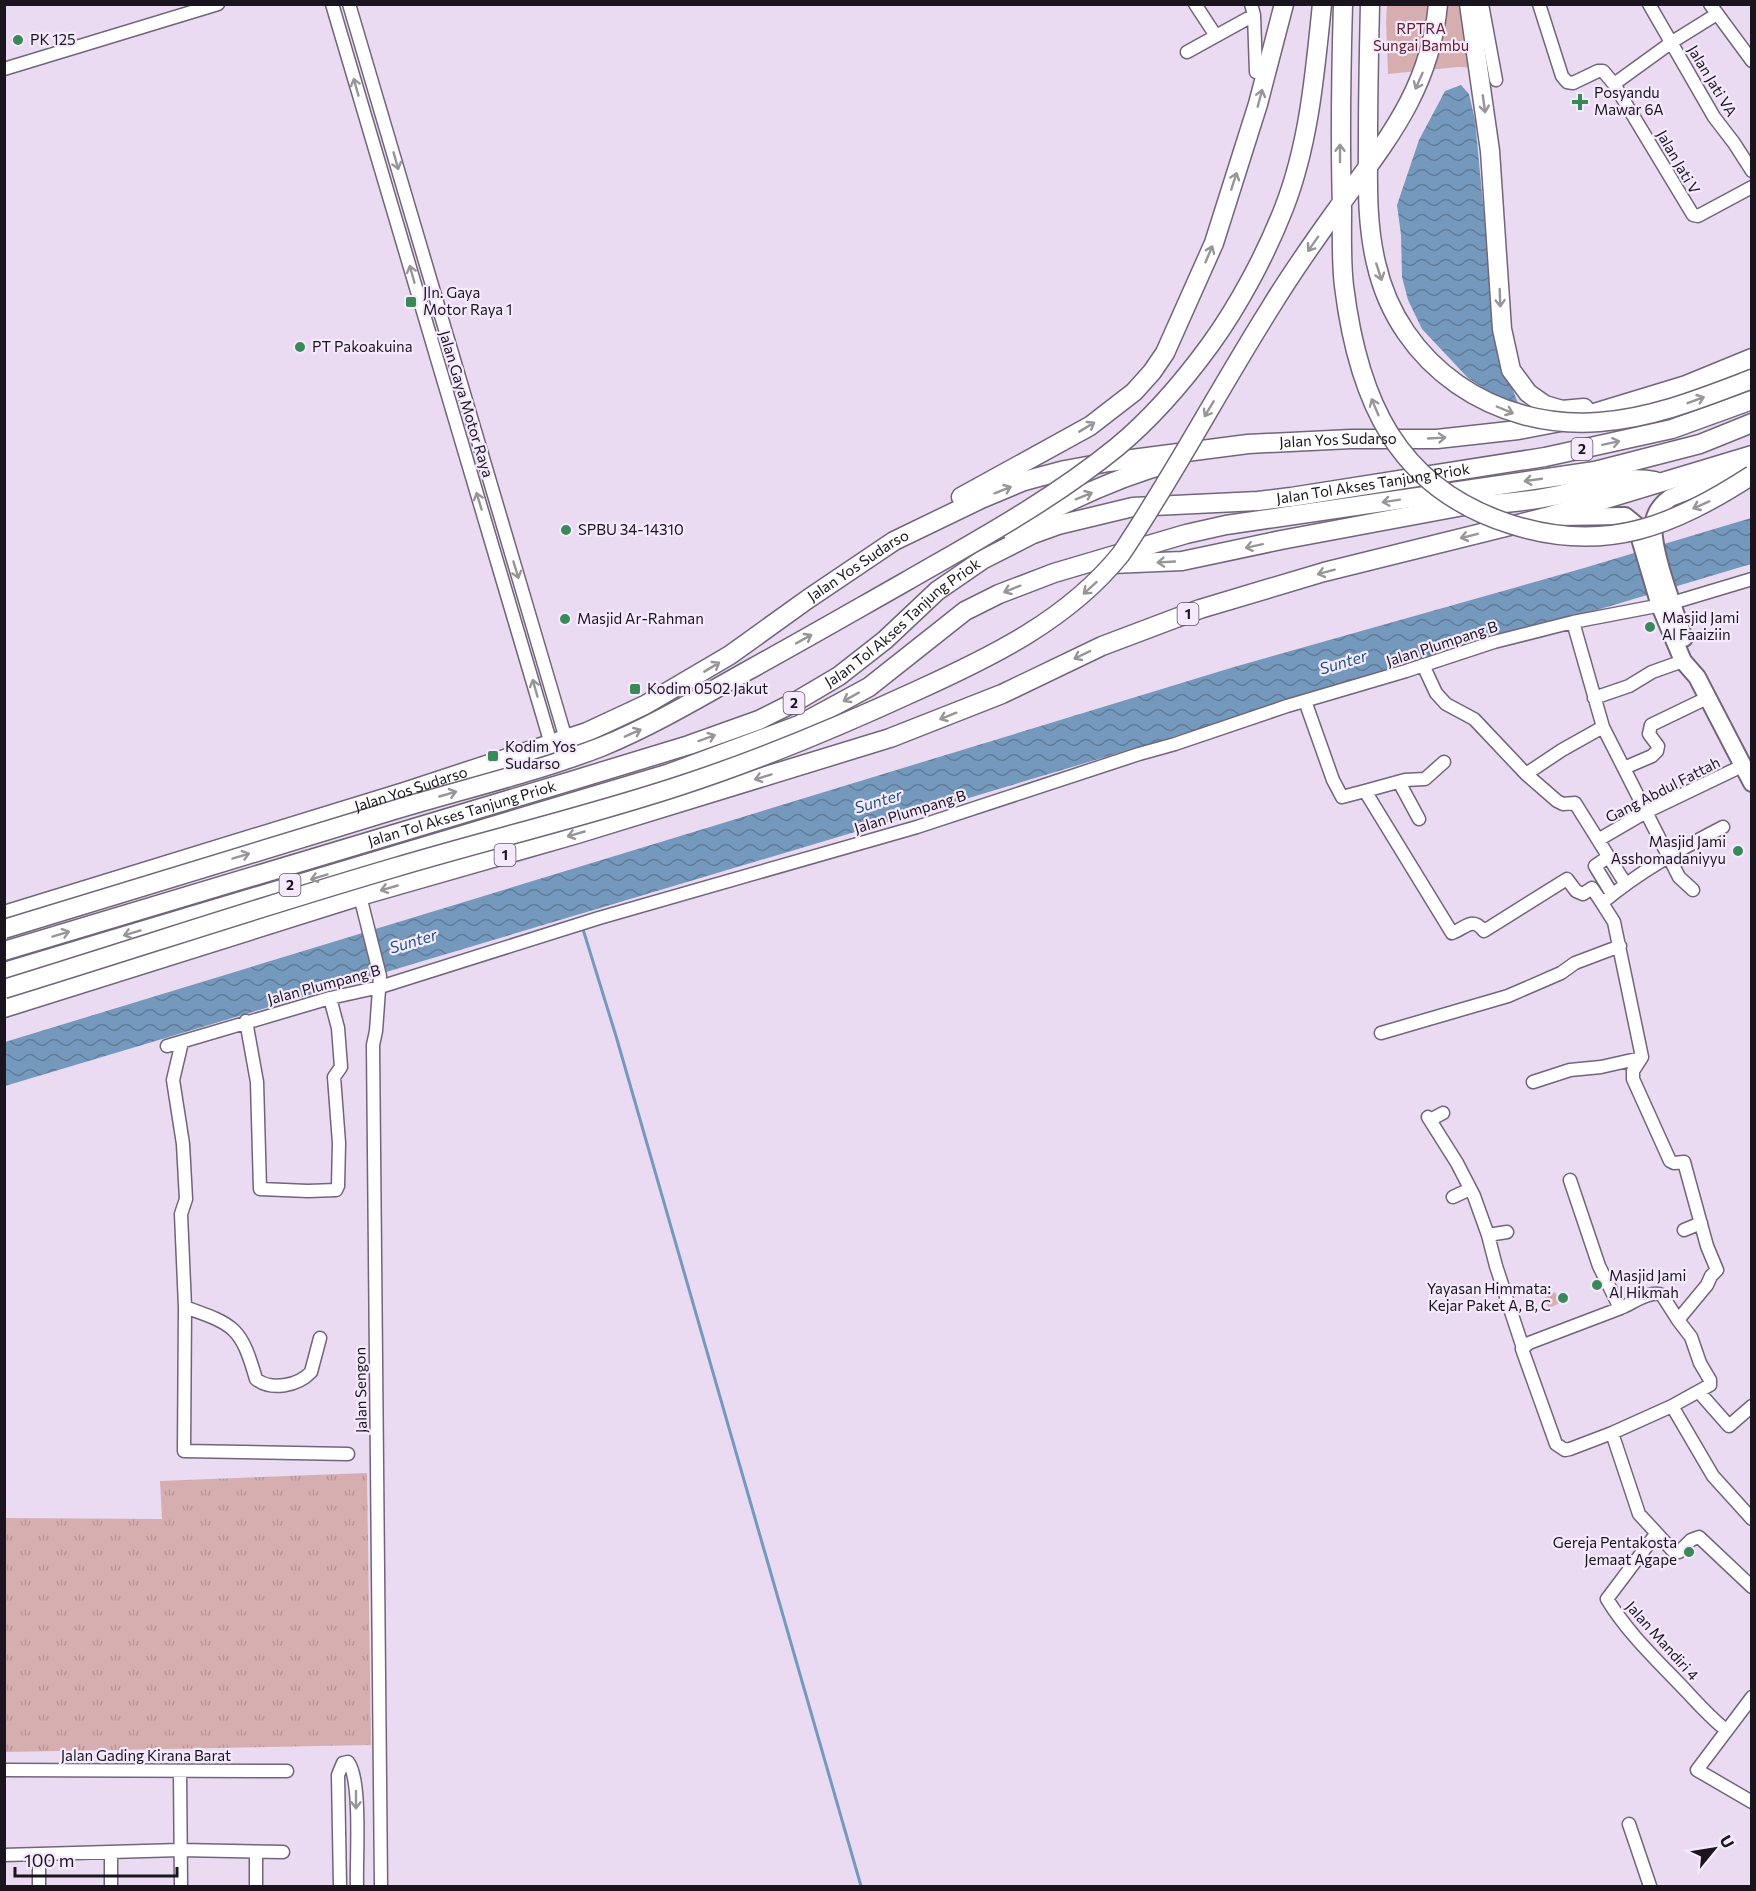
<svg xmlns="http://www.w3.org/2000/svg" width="1756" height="1891" viewBox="0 0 1756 1891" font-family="Commissioner,sans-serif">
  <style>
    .grass { fill: url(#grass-tufts) }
    .park { fill: #d6aeb0 }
    .water { fill: url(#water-waves) }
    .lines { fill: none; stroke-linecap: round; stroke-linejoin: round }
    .stream { stroke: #7599bd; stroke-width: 3 }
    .minor-casing { stroke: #71657a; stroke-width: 15 }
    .major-casing { stroke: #71657a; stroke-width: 20 }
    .highway-casing { stroke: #71657a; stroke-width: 21 }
    .minor { stroke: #fff; stroke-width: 12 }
    .major { stroke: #fff; stroke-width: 16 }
    .highway { stroke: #fff; stroke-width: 18 }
    .highway-bridge-casing { stroke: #71657a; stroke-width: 21; stroke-linecap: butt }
    .highway-bridge { stroke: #fff; stroke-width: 18 }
    .oneway { stroke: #989599 }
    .poi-dot { fill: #3a8959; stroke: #f5eafd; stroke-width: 2 }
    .labels { text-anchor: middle; stroke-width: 4.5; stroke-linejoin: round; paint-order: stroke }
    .shield { fill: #f5eafd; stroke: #5b5460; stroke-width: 1.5 }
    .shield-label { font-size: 14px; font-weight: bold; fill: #19141d }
    .park-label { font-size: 15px; fill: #62202a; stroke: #f5eafd }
    .poi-label { font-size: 15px; fill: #19141d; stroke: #f5eafd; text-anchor: start }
    .street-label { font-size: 15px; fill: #19141d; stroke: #f5eafd }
    .water-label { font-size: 16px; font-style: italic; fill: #1e5483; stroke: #f5eafd }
  </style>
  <defs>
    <pattern id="grass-tufts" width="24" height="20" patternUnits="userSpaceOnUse" patternTransform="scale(1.5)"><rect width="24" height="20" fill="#d6aeb0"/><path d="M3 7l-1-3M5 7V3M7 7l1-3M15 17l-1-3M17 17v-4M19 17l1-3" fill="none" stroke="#b79597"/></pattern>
    <pattern id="water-waves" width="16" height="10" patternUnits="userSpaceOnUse" patternTransform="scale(1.5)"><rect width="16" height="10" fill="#7599bd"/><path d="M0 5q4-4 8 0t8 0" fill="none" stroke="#5f7c99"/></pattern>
  </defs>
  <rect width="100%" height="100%" fill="#eadbf3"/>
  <path class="grass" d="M367,1473L371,1745L5,1752V1518L162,1519L160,1481Z"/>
  <path class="park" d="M1387,5H1475L1484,68L1458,67L1388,74L1386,21Z
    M1555,1292L1560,1303L1549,1308L1544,1298Z"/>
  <path class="water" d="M1461,85L1469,94L1475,120L1497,350L1518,403L1500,399L1468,378L1422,329L1408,300L1402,277L1401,235L1397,205L1419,140L1445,91Z
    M1751,518V564L5,1086V1042L1234,667L1584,568Z"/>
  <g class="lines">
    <path class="stream" d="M582,926L616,1036L861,1886"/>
    <g class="minor-casing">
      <path id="minor" d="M332,4L551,744
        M349,4L566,739
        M1195,4L1216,36
        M1251,4L1254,15L1256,72
        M1482,4L1496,80
        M1539,4L1562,76L1567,82L1573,83L1598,71H1603L1614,84L1693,215L1698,216L1752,187
        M1649,4L1714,117L1734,143L1752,171
        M1710,4L1752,61
        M1187,52L1254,15
        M4,69L218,4
        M1614,84L1672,42L1717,14
        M1573,622L1603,727L1679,877L1693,890
        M1423,665L1436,693L1446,704L1474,719L1526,774L1557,801L1563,804L1575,803L1625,883
        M1594,698L1629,686L1652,672L1683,661
        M1305,701L1333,780L1342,797L1365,791L1452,933C1466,928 1472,916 1484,931L1567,879L1576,891L1583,894L1592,888L1602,903
        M1624,768L1652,756L1657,751L1658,746L1649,734L1651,725L1707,698
        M1526,774L1562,750L1603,727
        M1399,782L1419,819
        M1365,791L1405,780L1425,779L1444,762
        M1723,827C1679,850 1640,871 1602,903L1614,922L1642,1057L1633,1071V1079L1670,1161L1674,1163L1684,1162L1707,1246L1717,1270L1711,1276L1707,1285L1678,1320L1691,1337L1700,1363L1710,1380V1385L1672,1406L1713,1476L1752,1519
        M1598,840L1646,812L1742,766
        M1608,857L1595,866L1612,894
        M360,896L380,976L376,1031L373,1045L381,1886
        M246,1021L257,1082L260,1189L308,1191L336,1190L338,1186L339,1143L334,1077L341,1067L338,1028L330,998
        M1381,1033L1508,996L1561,973L1575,963L1620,946
        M182,1042L173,1080L183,1144L186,1199L181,1214L185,1307L184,1451L348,1454
        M167,1046L330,998L380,987L599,918L917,827L1139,754L1175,744L1287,706L1406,671L1494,642L1573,622L1672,603L1752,579
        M1533,1082L1570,1070L1601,1067L1641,1058
        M1428,1117L1457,1163L1474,1196L1488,1235L1496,1266L1523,1348
        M1430,1120L1443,1113
        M1570,1180L1599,1266L1619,1306L1623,1307C1634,1302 1651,1290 1662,1295L1678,1320
        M1453,1197L1470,1189
        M1684,1230L1701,1223
        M1488,1235L1507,1232
        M185,1307C235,1325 241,1327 256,1379C271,1391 298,1386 311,1372L320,1338
        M1621,1308L1529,1343L1522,1349L1556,1444L1565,1450L1570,1449L1612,1433L1672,1406
        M1699,1392L1729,1426L1752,1406
        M1612,1433L1639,1514L1674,1552H1679L1691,1540L1699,1537L1752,1587
        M1656,1534L1607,1599C1629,1635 1660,1663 1689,1694C1701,1707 1712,1719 1726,1730
        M1752,1697L1697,1770L1752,1802
        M4,1770L287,1771
        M180,1771L181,1886
        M1629,1824L1650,1886
        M256,1852V1886
        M111,1853V1886
        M39,1854V1886
        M4,1855L180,1850L283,1852
        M340,1886L338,1775L343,1763L348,1762C362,1779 356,1861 357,1886"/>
    </g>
    <g class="major-casing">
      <path id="major" d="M1556,517L1625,516L1636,525L1660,606L1683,661L1697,677L1752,783
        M1684,638C1675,611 1649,546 1654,521C1656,511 1662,504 1670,498L1752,466"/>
    </g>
    <g class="highway-casing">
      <g id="highway">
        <path d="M1469,4L1490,151L1502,329L1511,370L1528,393L1545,405L1562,410L1584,408"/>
        <path d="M961,497L1090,426L1134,392L1152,372L1165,353L1214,243L1258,104L1284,4"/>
        <path d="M1012,532C1062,503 1117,477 1173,462"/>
        <path d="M1112,564L1182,561L1281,540L1469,505C1497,504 1526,502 1554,496C1588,489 1620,474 1655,481"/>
        <path id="s1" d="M4,915L404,792L587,732L645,705L730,655L808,599L894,541L981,499L1024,481L1065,470L1109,462L1248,444L1351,439H1437L1518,430L1571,420L1686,385L1752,358"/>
        <path id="s2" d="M4,951L571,781L689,745L759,720L795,702L839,676L885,640L937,591L982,560L1033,534L1058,525L1133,507L1258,501L1291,497L1545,457L1672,429L1752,400"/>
        <path d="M4,972L670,773L799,725L869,687L965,611L999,594L1054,573L1186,534L1226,525L1595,471L1700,444L1752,423"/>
        <path d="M4,1008L360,896L577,834L890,738L1002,694L1102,646L1200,609L1324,572L1546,517L1752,455"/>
      </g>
    </g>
    <use href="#minor" class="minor"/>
    <use href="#major" class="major"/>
    <use href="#highway" class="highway"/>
    <g class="highway-bridge-casing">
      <path id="highway-bridge" d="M1343,4C1341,73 1340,141 1342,209C1342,234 1341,261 1344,286C1358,399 1396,489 1513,525C1606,554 1673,526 1752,475
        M1370,4C1369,48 1368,92 1368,136C1368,179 1366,221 1376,263C1399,366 1495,430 1599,422C1653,418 1702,398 1752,379
        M4,929C134,889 264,849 394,810C463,789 534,773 601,747C652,726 699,698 747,671C800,642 852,612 905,582C978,540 1052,500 1117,447C1152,418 1183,382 1210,345C1239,305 1266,254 1284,208C1309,144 1315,73 1322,4
        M4,989C134,949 263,906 393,868C490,839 589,816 685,784C764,758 840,726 916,691C991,657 1068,620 1121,554C1174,475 1218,391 1269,310C1289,277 1312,244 1335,212C1383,145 1430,92 1438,4"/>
    </g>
    <use href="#highway-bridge" class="highway-bridge"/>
  </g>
  <defs><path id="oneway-shaft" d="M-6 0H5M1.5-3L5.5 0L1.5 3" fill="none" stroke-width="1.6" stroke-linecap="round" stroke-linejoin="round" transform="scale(1.5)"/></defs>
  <g class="oneway">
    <use href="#oneway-shaft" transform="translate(1419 81) rotate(114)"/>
    <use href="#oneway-shaft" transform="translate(356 87) rotate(-106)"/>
    <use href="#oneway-shaft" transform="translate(1260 98) rotate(-75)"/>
    <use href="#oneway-shaft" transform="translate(1484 104) rotate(82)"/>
    <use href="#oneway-shaft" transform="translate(1340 153) rotate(-90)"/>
    <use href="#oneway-shaft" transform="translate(396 161) rotate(74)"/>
    <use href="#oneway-shaft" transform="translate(1234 181) rotate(-72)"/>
    <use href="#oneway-shaft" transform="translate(1313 244) rotate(125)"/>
    <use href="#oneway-shaft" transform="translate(1209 254) rotate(-67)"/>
    <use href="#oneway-shaft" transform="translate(1379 272) rotate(72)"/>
    <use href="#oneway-shaft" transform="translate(412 274) rotate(-106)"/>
    <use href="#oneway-shaft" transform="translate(1500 298) rotate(88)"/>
    <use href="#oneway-shaft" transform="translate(1696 400) rotate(-21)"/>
    <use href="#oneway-shaft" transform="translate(1375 407) rotate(-113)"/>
    <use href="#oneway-shaft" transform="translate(1209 409) rotate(121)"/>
    <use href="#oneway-shaft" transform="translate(1505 410) rotate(23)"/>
    <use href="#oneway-shaft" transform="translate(1087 427) rotate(-31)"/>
    <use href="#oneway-shaft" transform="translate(1437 438) rotate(-3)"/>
    <use href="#oneway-shaft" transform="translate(1611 443) rotate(-12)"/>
    <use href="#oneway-shaft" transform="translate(1533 480) rotate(172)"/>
    <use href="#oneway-shaft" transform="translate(1003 490) rotate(-22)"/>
    <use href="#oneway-shaft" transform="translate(1084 496) rotate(-22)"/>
    <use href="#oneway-shaft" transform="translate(479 501) rotate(-107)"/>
    <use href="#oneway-shaft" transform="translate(1391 501) rotate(171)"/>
    <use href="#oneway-shaft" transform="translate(1701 505) rotate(156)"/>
    <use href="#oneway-shaft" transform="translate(1469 536) rotate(166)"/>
    <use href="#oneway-shaft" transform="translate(1254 546) rotate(168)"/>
    <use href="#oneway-shaft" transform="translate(1166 562) rotate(177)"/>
    <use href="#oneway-shaft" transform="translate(516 570) rotate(73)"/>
    <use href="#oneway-shaft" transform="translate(1326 572) rotate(165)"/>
    <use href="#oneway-shaft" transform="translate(1090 588) rotate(138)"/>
    <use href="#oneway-shaft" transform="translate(1012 589) rotate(158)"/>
    <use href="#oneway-shaft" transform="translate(804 639) rotate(-29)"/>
    <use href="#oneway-shaft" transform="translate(1082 655) rotate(154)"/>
    <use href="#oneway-shaft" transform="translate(712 667) rotate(-31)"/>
    <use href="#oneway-shaft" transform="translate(535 688) rotate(-106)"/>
    <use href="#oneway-shaft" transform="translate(851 697) rotate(151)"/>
    <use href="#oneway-shaft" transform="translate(948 716) rotate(158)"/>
    <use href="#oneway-shaft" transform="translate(633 733) rotate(-24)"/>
    <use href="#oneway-shaft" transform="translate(707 738) rotate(-20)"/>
    <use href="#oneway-shaft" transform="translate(763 777) rotate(163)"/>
    <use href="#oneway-shaft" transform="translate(448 794) rotate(-16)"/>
    <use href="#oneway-shaft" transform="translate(576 834) rotate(164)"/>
    <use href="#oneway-shaft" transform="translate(241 856) rotate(-17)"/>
    <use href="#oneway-shaft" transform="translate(319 877) rotate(163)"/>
    <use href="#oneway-shaft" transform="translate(389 888) rotate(164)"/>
    <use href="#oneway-shaft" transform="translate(132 933) rotate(163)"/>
    <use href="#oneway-shaft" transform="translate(61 934) rotate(-17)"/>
    <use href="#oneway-shaft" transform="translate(356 1800) rotate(90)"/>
  </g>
  <g class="poi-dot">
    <circle cx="18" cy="40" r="6"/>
    <path d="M1577 93h6v6h6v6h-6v6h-6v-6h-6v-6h6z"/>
    <rect x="405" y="296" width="12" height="12" rx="3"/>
    <circle cx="300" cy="347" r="6"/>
    <circle cx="566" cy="530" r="6"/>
    <circle cx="565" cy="619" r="6"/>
    <circle cx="1650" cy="627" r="6"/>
    <rect x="629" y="683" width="12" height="12" rx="3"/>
    <rect x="487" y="750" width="12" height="12" rx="3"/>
    <circle cx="1738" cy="851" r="6"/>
    <circle cx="1597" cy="1285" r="6"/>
    <circle cx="1563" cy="1298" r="6"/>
    <circle cx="1689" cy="1552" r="6"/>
  </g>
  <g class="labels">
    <g class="shield">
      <rect x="1571.5" y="438" width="21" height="22" rx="4.5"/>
      <rect x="1177.5" y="603" width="21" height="22" rx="4.5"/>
      <rect x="783.5" y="692" width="21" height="22" rx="4.5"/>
      <rect x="494.5" y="844" width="21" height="22" rx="4.5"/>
      <rect x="279.5" y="874" width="21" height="22" rx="4.5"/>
    </g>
    <g class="shield-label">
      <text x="1582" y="454">2</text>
      <text x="1188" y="619">1</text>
      <text x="794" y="708">2</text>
      <text x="505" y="860">1</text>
      <text x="290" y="890">2</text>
    </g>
    <g class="park-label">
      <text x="1421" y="34">RPTRA<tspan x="1421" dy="17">Sungai Bambu</tspan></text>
    </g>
    <g class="poi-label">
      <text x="30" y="45">PK 125</text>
      <text x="1594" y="98">Posyandu<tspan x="1594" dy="17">Mawar 6A</tspan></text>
      <text x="423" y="298">Jln. Gaya<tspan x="423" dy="17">Motor Raya 1</tspan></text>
      <text x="312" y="352">PT Pakoakuina</text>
      <text x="578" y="535">SPBU 34-14310</text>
      <text x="1662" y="623">Masjid Jami<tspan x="1662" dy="17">Al Faaiziin</tspan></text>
      <text x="577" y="624">Masjid Ar-Rahman</text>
      <text x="647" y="694">Kodim 0502 Jakut</text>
      <text x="505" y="752">Kodim Yos<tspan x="505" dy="17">Sudarso</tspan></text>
      <text x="1726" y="847" text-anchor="end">Masjid Jami<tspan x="1726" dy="17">Asshomadaniyyu</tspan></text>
      <text x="1609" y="1281">Masjid Jami<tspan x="1609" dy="17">Al Hikmah</tspan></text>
      <text x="1551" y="1294" text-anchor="end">Yayasan Himmata:<tspan x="1551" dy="17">Kejar Paket A, B, C</tspan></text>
      <text x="1677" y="1548" text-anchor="end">Gereja Pentakosta<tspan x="1677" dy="17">Jemaat Agape</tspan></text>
    </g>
    <g class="street-label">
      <text transform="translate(1712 81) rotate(59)" y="5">Jalan Jati VA</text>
      <text transform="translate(1678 162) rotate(60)" y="5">Jalan Jati V</text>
      <text transform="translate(466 404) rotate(73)" y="5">Jalan Gaya Motor Raya</text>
      <text dy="5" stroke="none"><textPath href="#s1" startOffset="1434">Jalan Yos Sudarso</textPath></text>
      <text dy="5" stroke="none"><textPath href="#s2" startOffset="1468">Jalan Tol Akses Tanjung Priok</textPath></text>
      <text dy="5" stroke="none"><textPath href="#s1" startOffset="930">Jalan Yos Sudarso</textPath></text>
      <text dy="5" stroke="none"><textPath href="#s2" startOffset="964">Jalan Tol Akses Tanjung Priok</textPath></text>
      <text transform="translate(1442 644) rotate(-18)" y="5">Jalan Plumpang B</text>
      <text dy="5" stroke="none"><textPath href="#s1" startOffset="426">Jalan Yos Sudarso</textPath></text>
      <text transform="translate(1663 790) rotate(-27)" y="5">Gang Abdul Fattah</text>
      <text transform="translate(910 812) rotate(-17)" y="5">Jalan Plumpang B</text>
      <text dy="5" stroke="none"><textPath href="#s2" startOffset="478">Jalan Tol Akses Tanjung Priok</textPath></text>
      <text transform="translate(324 985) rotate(-15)" y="5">Jalan Plumpang B</text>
      <text transform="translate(361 1390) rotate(-91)" y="5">Jalan Sengon</text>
      <text transform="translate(1662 1641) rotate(48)" y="5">Jalan Mandiri 4</text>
      <text x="146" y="1761">Jalan Gading Kirana Barat</text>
    </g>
    <g class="water-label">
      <text transform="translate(1343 662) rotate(-17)" y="6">Sunter</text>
      <text transform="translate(878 801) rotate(-17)" y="6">Sunter</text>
      <text transform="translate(413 941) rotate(-17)" y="6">Sunter</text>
    </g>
  </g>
  <rect width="1756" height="1891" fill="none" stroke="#19141d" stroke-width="12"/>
  <g transform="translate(1714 1849) rotate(60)" stroke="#f5eafd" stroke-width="4.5" paint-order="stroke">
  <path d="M0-4.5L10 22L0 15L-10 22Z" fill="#19141d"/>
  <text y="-9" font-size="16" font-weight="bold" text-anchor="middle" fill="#19141d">U</text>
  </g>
  <path d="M15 1867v9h162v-9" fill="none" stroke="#19141d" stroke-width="3"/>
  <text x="24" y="1867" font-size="18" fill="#19141d" stroke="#f5eafd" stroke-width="4.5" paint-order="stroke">100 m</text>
</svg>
